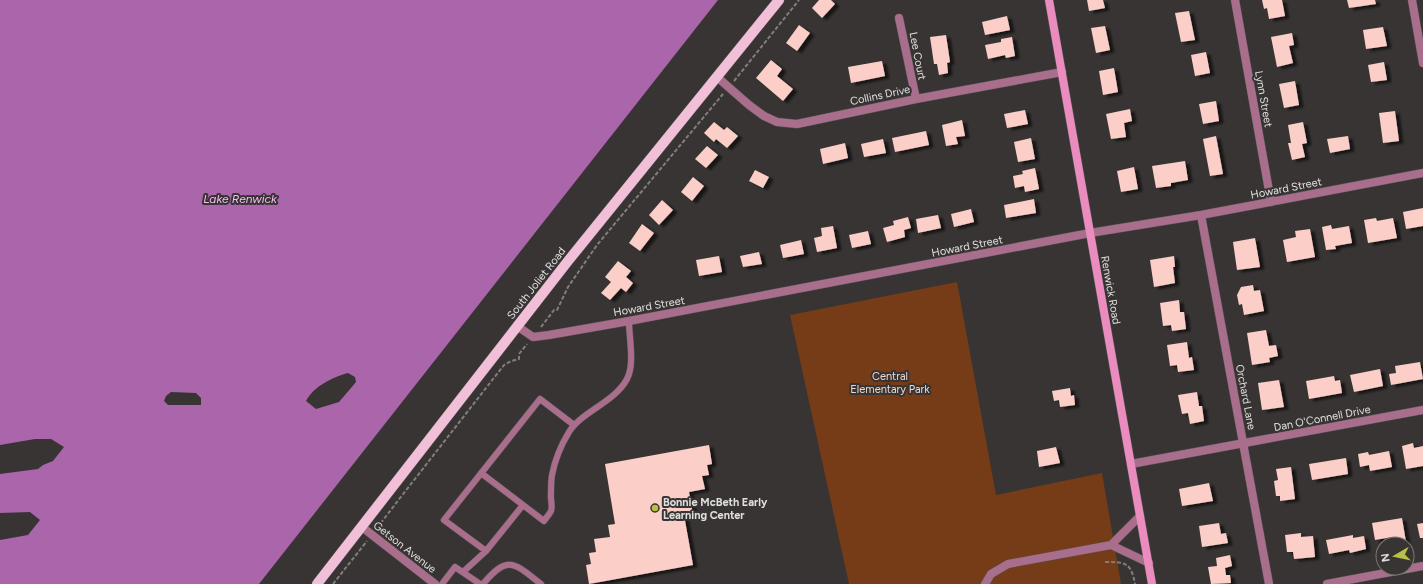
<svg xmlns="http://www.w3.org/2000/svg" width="1423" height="584" viewBox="0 0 1423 584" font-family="Figtree,sans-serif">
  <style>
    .green { fill: #753c17 }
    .water { fill: #aa65ab; fill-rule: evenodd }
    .building { fill: #fbcfc7; filter: url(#shadow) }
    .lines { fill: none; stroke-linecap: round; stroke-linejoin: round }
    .lane-casing { stroke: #565353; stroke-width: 7 }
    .street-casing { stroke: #565353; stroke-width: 9 }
    .secondary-casing { stroke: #565353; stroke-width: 9 }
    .primary-casing { stroke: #565353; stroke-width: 11 }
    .path { stroke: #817e7e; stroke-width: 2; stroke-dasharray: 4 2; stroke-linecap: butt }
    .lane { stroke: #a96e8c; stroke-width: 6 }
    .street { stroke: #a96e8c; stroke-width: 8 }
    .secondary { stroke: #ea8cbe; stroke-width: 8 }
    .primary { stroke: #f1c0d8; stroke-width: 10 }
    .poi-dot { fill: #b8c147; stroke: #383434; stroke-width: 1.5 }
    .labels { text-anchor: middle; stroke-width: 4; stroke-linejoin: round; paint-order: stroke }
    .street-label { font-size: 11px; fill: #e0dede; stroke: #383434 }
    .park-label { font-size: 11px; fill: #eed7ca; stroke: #383434 }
    .poi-label { font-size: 11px; font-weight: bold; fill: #e0dede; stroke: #383434; text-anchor: start }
    .water-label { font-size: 12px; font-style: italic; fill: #f6bef5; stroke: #383434 }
  </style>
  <defs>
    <filter id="shadow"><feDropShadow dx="4.5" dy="2.5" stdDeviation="1" flood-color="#0009"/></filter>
  </defs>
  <rect width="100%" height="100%" fill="#383434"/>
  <path class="green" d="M957,282L996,495L1102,473L1121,584H849L790,315Z"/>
  <path class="water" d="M0,0H718L259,584H0V540L28,535L40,520L30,512L0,513V474L38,469L43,465L53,461L64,447L51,439H35L0,445ZM348,373L355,377L356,382L339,402L316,409L306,401C314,386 333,377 348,373ZM171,392L196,393L201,398V405H168L164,401L166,396Z"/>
  <path class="building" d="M819,0H831L835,4L822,18L812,8Z
    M1087,0H1103L1105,8L1089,11Z
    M1262,0H1282L1285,16L1269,19L1267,8L1264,9Z
    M1347,0H1375L1376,4L1349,8Z
    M1189,11L1195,40L1181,42L1175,13Z
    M1007,16L1010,30L985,35L982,22Z
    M799,25L810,33L797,51L786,43Z
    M1105,26L1110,50L1096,53L1091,28Z
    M1383,27L1387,46L1366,49L1363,30Z
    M1292,33L1294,45L1289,46L1293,63L1277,67L1271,37Z
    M946,35L950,62L947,63L948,73L939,75L937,64H934L930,37Z
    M1012,37L1015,56L1006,58L1005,55L988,59L985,45L1001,42V39Z
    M1206,52L1210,73L1195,76L1191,55Z
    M771,60L782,69L777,76L793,89L783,101L756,78Z
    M882,61L885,76L851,83L848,67Z
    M1384,62L1387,80L1371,82L1368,65Z
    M1114,68L1118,92L1103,95L1099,71Z
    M1295,81L1299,105L1284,108L1279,84Z
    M1216,101L1219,121L1203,124L1199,104Z
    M1130,109L1132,121L1124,123L1126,137L1111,139L1106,114Z
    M1025,110L1028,124L1007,128L1004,114Z
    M1395,111L1399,141L1383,143L1379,113Z
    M962,120L965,136L956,137L958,144L946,146L942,125Z
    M714,122L724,130L727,127L738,136L727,148L716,139L714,142L704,133Z
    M1303,122L1307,143L1302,144L1305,157L1292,160L1288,143H1291L1288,125Z
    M926,131L929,145L895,152L892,138Z
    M1216,136L1223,174L1210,176L1203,139Z
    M1348,136L1350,149L1330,153L1327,139Z
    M1031,138L1035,159L1018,162L1014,142Z
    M883,139L886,153L864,157L861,144Z
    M845,143L848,158L823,164L820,149Z
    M707,146L718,155L706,168L695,159Z
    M1185,161L1188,180L1171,183V186L1156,188L1152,166Z
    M1134,167L1138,189L1121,192L1117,171Z
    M1035,168L1039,189L1025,192L1024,186L1015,188L1013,176L1023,174L1022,171Z
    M755,170L769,177L763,188L749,181Z
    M693,177L704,186L692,201L681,192Z
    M1034,199L1036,213L1006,218L1004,205Z
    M662,200L673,210L659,225L649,215Z
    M1423,208V226L1406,229L1403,212Z
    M971,209L974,222L954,227L951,214Z
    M938,215L941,228L918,233L916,219Z
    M908,217L911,228L904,230L905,237L887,242L883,228L894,225L893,221Z
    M1376,218L1377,221L1393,218L1397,238L1368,243L1364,220Z
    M642,224L654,233L640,251L629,243Z
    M1331,225L1332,229L1349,226L1352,243L1335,246L1336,249L1326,250L1322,227Z
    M833,226L837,248L817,252L814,238L822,236L821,228Z
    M1310,229L1315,257L1287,262L1283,240L1296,237L1295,231Z
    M868,231L871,244L852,248L849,235Z
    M1255,238L1260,267L1237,270L1233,242Z
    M801,240L804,254L783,258L780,245Z
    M759,252L762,264L743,267L740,256Z
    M719,256L722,272L699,276L696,260Z
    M1174,256L1175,267H1173L1175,283L1154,287L1150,260Z
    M618,261L631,271L626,277L633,283L626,292L621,288L610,300L601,293L611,282L605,277Z
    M1253,285L1254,291L1260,290L1264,311L1244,315L1242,304L1239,305L1237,295L1241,287Z
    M1179,300L1180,312H1184L1186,329L1172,331L1171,325L1163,326L1160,303Z
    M1266,330L1269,346L1276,345L1278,356L1269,358L1270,362L1252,365L1247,333Z
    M1187,342L1189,358L1192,357L1194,370L1178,372L1177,365L1170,366L1167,345Z
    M1420,362L1423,379L1391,385L1389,374L1396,373L1395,366Z
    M1380,369L1383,386L1354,392L1350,375Z
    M1334,376L1335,381L1340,380L1342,393L1309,399L1306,381Z
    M1279,380L1284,407L1262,410L1258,383Z
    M1070,388L1071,396L1074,395L1075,405L1060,407L1059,400L1054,401L1052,391Z
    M1197,392L1199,406H1202L1204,421L1190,424L1188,413L1182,414L1178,395Z
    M1413,443L1414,448L1423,446V466L1406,469L1402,446Z
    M709,445L712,464L707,465L709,475L702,476L705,489L689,492L693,514L684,515L693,565L589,584L586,565L591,564L589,553L596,552L594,539L610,537L608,525L615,524L605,464Z
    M1056,447L1060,463L1039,467L1037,451Z
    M1389,451L1392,467L1370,471L1369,465L1360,467L1358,454L1368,452L1369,455Z
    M1346,458L1348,474L1312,480L1309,464Z
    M1291,467L1295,499L1280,501V496H1276L1274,481L1278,480L1276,469Z
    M1209,483L1213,501L1182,506L1179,489Z
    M1402,518L1406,542L1393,544L1392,537L1375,540L1372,523Z
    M1219,523L1221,534L1226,533L1228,543L1202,547L1199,526Z
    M1423,523V538H1420L1417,524Z
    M1301,533V537L1313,536L1315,557L1294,559L1293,552H1287L1285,535Z
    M1353,535V538L1364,536L1366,549L1350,553L1349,550L1329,554L1326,540Z
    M1230,555L1232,566L1225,568L1226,575H1230L1231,583L1211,584L1208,567L1217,566L1216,558Z"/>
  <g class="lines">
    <g class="lane-casing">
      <path id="lane" d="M481,473L544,521C546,518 549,515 551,511C553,506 550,499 551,493C551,487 551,481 552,475C555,460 561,445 569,432C581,412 615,402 627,379C635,364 629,338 629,321
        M523,505L486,551L444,520L540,399L574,425
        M463,572L486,551
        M442,584L455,567L480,584
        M483,584C508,554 514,563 541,584"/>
    </g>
    <g class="street-casing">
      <path id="street" d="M1235,0L1271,202
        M1412,0L1423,63
        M899,18L916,99
        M717,77L749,105L764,116L777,122L797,124L916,99L1062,72
        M1201,215L1269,584
        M517,326L533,337L549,335L629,321L1090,233L1201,215L1423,173
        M1131,464L1423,410
        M362,527L435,584
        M1111,545L1149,563
        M985,584L991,574L1008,564L1111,545L1140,516
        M1327,584L1423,566"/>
    </g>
    <g class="secondary-casing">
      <path id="secondary" d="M1049,0L1152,584"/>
    </g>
    <g class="primary-casing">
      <path id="primary" d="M317,584L568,261L779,0"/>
    </g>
    <path class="path" d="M734,81L799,0
      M541,327L554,310H557L568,287L597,245L723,94
      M377,528L400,498L504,365L511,361L519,359V354L527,344
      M1105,562C1125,562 1131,562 1135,584
      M333,584L367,541"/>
    <use href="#lane" class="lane"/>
    <use href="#street" class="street"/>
    <use href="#secondary" class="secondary"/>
    <use href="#primary" class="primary"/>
  </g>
  <circle class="poi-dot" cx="655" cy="508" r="4"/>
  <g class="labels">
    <g class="street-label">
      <text transform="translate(918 56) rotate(79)" y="4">Lee Court</text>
      <text transform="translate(880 95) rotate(-12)" y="4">Collins Drive</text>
      <text transform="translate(1264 99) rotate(80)" y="4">Lynn Street</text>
      <text transform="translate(1286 188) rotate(-11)" y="4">Howard Street</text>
      <text transform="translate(967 246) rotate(-11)" y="4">Howard Street</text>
      <text transform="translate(536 283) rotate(-52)" y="4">South Joliet Road</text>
      <text transform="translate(1111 290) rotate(80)" y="4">Renwick Road</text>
      <text transform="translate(649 306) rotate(-10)" y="4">Howard Street</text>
      <text transform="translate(1246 397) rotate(79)" y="4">Orchard Lane</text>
      <text transform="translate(1322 418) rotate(-11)" y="4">Dan O'Connell Drive</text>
      <text transform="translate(405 547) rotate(38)" y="4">Getson Avenue</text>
    </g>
    <g class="park-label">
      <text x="890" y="380">Central<tspan x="890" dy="13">Elementary Park</tspan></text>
    </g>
    <g class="poi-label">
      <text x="663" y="506">Bonnie McBeth Early<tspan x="663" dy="13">Learning Center</tspan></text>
    </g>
    <g class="water-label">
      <text x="240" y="203">Lake Renwick</text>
    </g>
  </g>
  <g transform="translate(1395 556) rotate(261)"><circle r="19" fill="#383434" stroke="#7b7878"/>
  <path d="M0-3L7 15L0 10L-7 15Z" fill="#b8c147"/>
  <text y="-6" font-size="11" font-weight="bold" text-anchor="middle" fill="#e0dede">N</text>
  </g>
</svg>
